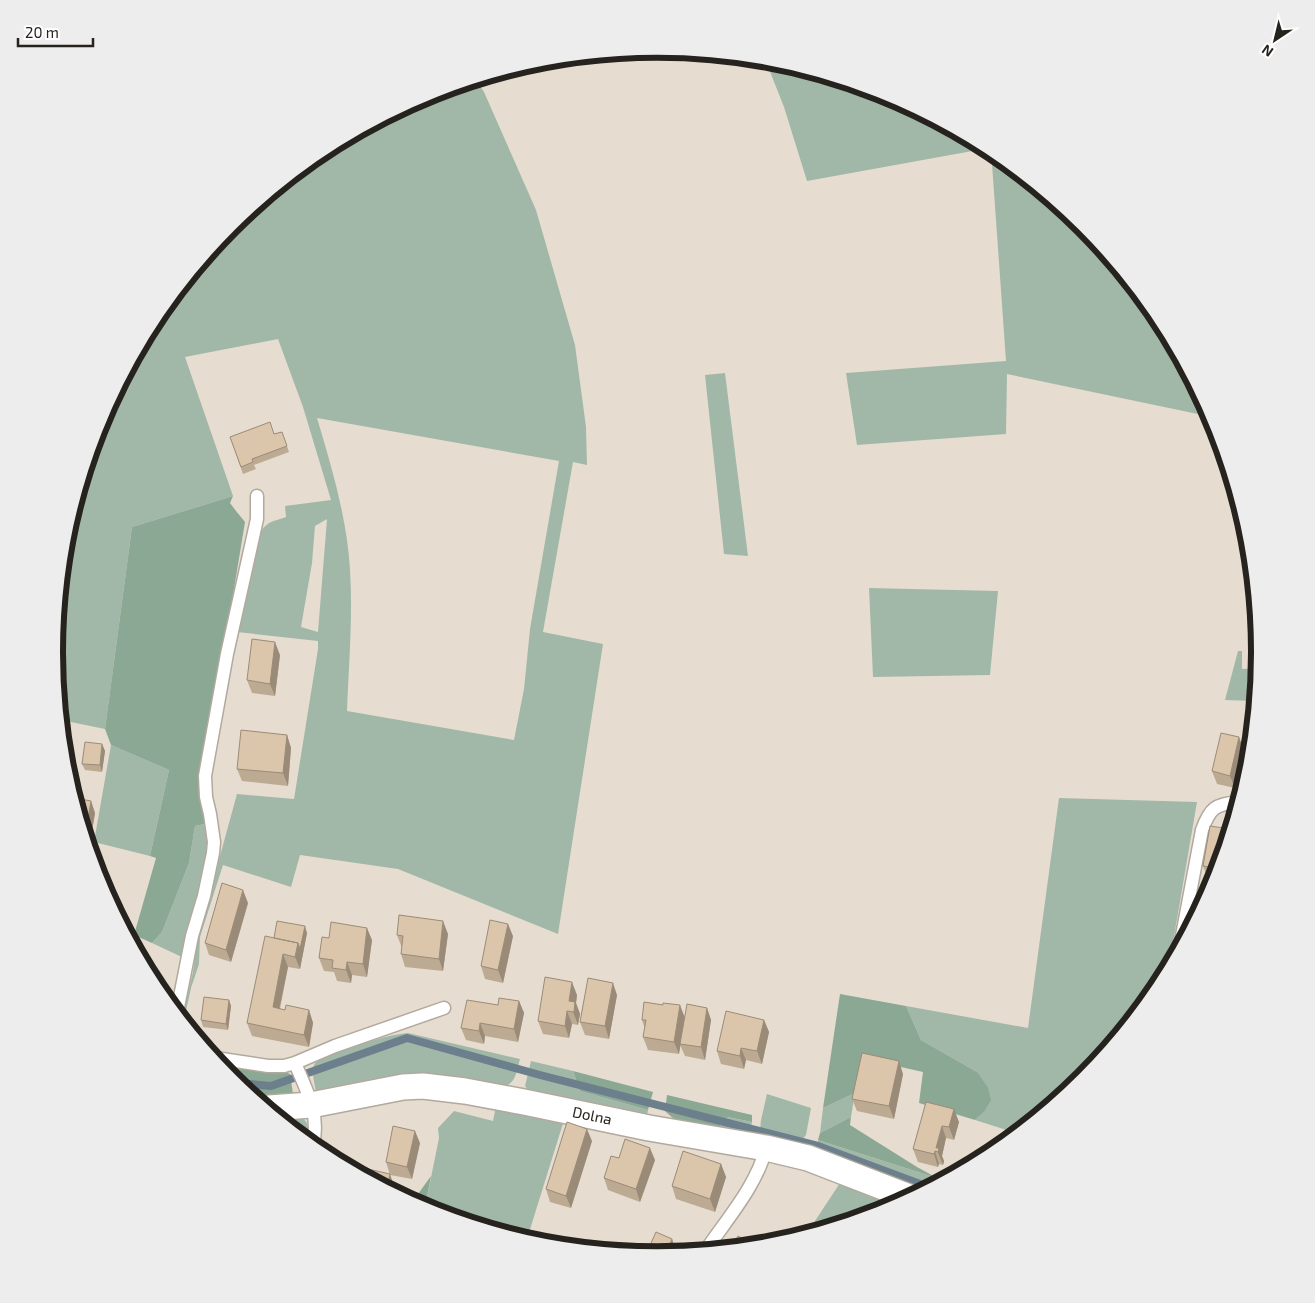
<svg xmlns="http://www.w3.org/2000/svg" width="1315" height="1303" viewBox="0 0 1315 1303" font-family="'Exo 2',sans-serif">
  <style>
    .green { fill: #a1b8a8; fill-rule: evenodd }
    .forest { fill: #8aa894 }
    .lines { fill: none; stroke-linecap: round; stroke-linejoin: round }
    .stream { stroke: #6b7f8c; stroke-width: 8 }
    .lane-casing { stroke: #b2a99e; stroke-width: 15 }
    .street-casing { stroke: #b2a99e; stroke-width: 28 }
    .lane { stroke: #fff; stroke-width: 12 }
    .street { stroke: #fff; stroke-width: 25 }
    .wall { fill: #bdaa93 }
    .shaded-wall { fill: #9a8b78 }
    .building { fill: #dcc6ab; stroke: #9a8b78 }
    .labels { text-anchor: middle; stroke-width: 5; stroke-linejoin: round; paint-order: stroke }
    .street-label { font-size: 15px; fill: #26221e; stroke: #fff }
    .rim { fill: none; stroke: #26221e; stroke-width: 6 }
  </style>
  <rect width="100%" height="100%" fill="#e6ddd0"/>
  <path class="green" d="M765,59L775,60L888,95L989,148L807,181L784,107Z
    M476,80L484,92L536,210L575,345L586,427L587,465L573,462L543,632L603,644L558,934L398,869L300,855L291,887L223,865L200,937L199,964L191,988L184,1020L182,1018L193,972L197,942L203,918L237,794L294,799L318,649V641L237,632L258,537C265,522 271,522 286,517L285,506L331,500L303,407L278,339L185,357L233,496L132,527L105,729L61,720L55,651L66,534L101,421L156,316L231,225L323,150L427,95ZM317,418L559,461L530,629L524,689L514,740L347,711C349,656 355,595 347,540C341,498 329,458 317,418ZM327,519L318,632L301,627L312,563L315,526Z
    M991,150L1084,226L1159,317L1212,417L1007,374L1006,434L857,445L846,373L1006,361Z
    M725,373L748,556L724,554L705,375Z
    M869,588L998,591L990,675L873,677Z
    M1238,651H1242V669L1259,668L1255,701L1225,700Z
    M111,745L169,770L150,856L94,842Z
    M1059,798L1197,802L1171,954L1162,980L1159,987L1084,1078L1016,1133L975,1120L984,1112L977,1072L921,1040L906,1006L1028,1028Z
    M205,824L210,843L209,854L188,933L184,958L152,943L162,932L189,863L195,826Z
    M408,1033L520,1059C517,1070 516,1084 503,1087L316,1092C315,1086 311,1071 314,1065C317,1056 373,1040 385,1037C392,1035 400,1034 408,1033Z
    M531,1061L573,1071L580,1091L648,1110L646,1120L528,1090L525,1086Z
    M855,1093L851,1117L820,1133L823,1108Z
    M767,1094L811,1108L806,1135L795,1148L759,1140L761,1120Z
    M497,1101L565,1117L527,1239L425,1207L439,1138L438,1128L454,1111L493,1121Z
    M280,1117C303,1117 309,1114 309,1141Z
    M728,1117L752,1122L749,1137L715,1131Z
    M818,1140L937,1178L941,1180L916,1193L819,1155Z
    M840,1183L899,1202L888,1208L807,1233Z"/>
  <path class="forest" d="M233,496L230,503L236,511L245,522L227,631L200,766L201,798L205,824L195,826L189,863L162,932L152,943L134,935L156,858L150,856L169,770L111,745L105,729L132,527Z
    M840,994L906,1006L921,1040L977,1072L988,1088L991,1100L984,1112L975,1120L919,1103L923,1072L861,1058L855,1093L823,1108Z
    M221,1065L283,1071L290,1074L293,1094L264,1105L231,1078Z
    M573,1071L653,1092L648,1110L580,1091Z
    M667,1095L752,1115V1122L728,1117L715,1131C693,1128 681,1127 665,1111Z
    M851,1117L850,1125L917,1167L937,1178L818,1140L820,1133Z
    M431,1176L425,1207L413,1201Z"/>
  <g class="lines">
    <path class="stream" d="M238,1083L271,1086L407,1038L540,1075L818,1146L928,1187"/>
    <g class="lane-casing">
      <path id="lane" d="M1180,946L1202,830C1210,808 1215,804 1239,802
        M177,1012L192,936L204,896L213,853L214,842L210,814L206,797L205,776L227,654L257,519V496
        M215,1058L268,1066H284L295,1063L335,1046L444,1008
        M295,1063C307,1092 320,1113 313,1145
        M706,1250C727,1219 757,1185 766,1148"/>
    </g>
    <g class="street-casing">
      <path id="street" d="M269,1108L311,1105L403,1087L423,1086L465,1091L524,1102L649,1128L766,1148L808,1158L909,1197"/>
    </g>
    <use href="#lane" class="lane"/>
    <use href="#street" class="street"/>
  </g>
  <path class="wall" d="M282,432L289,452L254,465L256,469L243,474L230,437L274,434Z
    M280,655L275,696L252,693L247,680Z
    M287,735L291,748L288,786L242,781L237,769Z
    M102,744L105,751L102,772L85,770L82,764Z
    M1244,750L1235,788L1217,784L1212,771Z
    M75,798L91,801L95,813L90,843L89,842Z
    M1230,829L1215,880L1208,879L1203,866Z
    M248,903L231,962L209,955L205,943Z
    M307,933L300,969L288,967L280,1009L285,1010H309L313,1023L309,1047L252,1036L247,1023L274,938Z
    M448,934L443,971L405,967L401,954L402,948L397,935Z
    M513,936L503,983L485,979L481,966Z
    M329,938L372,940L367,977L352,975L351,983L337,981L334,972L324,971L319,958Z
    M577,995L576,1003L580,1014L578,1025L572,1024L569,1038L543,1034L538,1021Z
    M617,995L609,1039L585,1035L580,1022Z
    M229,1000L231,1006L228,1030L203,1027L201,1020Z
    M519,1001L524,1013L518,1042L485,1036L484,1044L466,1040L461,1028L498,1005Z
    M707,1008L711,1020L705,1060L685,1056L680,1045L679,1054L648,1050L643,1037L645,1029L642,1020L684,1017Z
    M764,1020L769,1032L762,1064L746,1060L744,1069L721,1064L717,1051Z
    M903,1074L894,1119L857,1111L852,1099Z
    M926,1102L959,1122L954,1140L946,1138L942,1156L944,1161L943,1165L939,1164L938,1167L918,1162L913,1149Z
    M592,1141L571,1208L550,1202L546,1189Z
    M420,1143L412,1179L390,1175L386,1162Z
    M619,1158L655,1160L640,1202L608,1190L604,1178Z
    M721,1164L726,1177L715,1212L676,1199L672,1186Z
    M672,1239L674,1245L671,1253L665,1254L654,1249L651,1243Z"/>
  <path class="shaded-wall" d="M275,642L280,655L275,696L270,684Z
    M287,735L291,748L288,786L283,773Z
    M1239,737L1244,750L1235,788L1230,776Z
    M102,744L105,751L102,772L100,765Z
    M91,801L95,813L90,843L86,830Z
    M243,890L248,903L231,962L226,950Z
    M118,907L122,919L121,921L116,911Z
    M125,921L130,934L129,936L124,925Z
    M443,921L448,934L443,971L439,959Z
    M508,924L513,936L503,983L498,970Z
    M305,926L307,933L300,969L295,957L298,943Z
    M367,928L372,940L367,977L363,964Z
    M283,954L288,967L277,1020L273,1007Z
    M347,962L352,975L351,983L346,970Z
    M572,982L577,995L576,1003L580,1014L578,1025L569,1001Z
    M613,983L617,995L609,1039L605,1026Z
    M229,1000L231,1006L228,1030L226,1024Z
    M519,1001L524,1013L518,1042L514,1029Z
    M680,1005L685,1018L679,1054L674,1042Z
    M707,1008L711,1020L705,1060L701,1047Z
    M309,1010L313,1023L309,1047L304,1035Z
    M567,1011L572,1024L569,1038L565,1026Z
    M764,1020L769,1032L762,1064L757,1051Z
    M480,1023L485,1036L484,1044L479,1031Z
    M741,1048L746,1060L744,1069L740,1056Z
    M899,1061L903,1074L894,1119L889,1106Z
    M954,1109L959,1122L954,1140L949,1127Z
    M942,1126L946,1138L942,1156L944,1161L943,1165L936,1148Z
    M587,1129L592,1141L571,1208L566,1196Z
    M415,1131L420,1143L412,1179L407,1167Z
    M650,1148L655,1160L640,1202L636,1189Z
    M935,1151L939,1164L938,1167L934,1154Z
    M721,1164L726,1177L715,1212L710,1199Z
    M390,1174L394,1186V1191L387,1187Z
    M672,1239L674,1245L671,1253H669L668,1249Z"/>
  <path class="building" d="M270,422L274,434L282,432L287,446L252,459L253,462L241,467L230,437Z
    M252,639L275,642L270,684L247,680Z
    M241,730L287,735L283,773L237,769Z
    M1221,733L1239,737L1230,776L1212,771Z
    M85,742L102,744L100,765L82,764Z
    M75,798L91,801L86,830H85Z
    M1210,826L1230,829L1219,868L1203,866Z
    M222,883L243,890L226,950L205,943Z
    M113,905L118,907L116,911Z
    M399,915L443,921L439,959L401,954L403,936L397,935Z
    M121,920L125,921L124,925Z
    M490,920L508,924L498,970L481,966Z
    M277,921L305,926L300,949L298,943L274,938Z
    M331,922L367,928L363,964L347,962L346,970L332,968L333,960L319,958L322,937L329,938Z
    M265,936L298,943L295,957L283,954L273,1007L285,1010L286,1005L309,1010L304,1035L247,1023Z
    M545,977L572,982L569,1001L575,1002L574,1012L567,1011L565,1026L538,1021Z
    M588,978L613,983L605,1026L580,1022Z
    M204,997L229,1000L226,1024L201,1020Z
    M499,998L519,1001L514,1029L480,1023L479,1031L461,1028L467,1000L498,1005Z
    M644,1002L663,1005V1003L680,1005L674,1042L643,1037L646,1020H642Z
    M687,1004L707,1008L701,1047L680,1044Z
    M726,1011L764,1020L757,1051L741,1048L740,1056L717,1051Z
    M862,1053L899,1061L889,1106L852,1099Z
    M926,1102L954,1109L949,1127L942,1126L936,1148H939L938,1152L935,1151L934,1154L913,1149Z
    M567,1122L587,1129L566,1196L546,1189Z
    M393,1126L415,1131L407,1167L386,1162Z
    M625,1139L650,1148L636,1189L604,1178L611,1156L619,1158Z
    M683,1151L721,1164L710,1199L672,1186Z
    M350,1165L390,1174L387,1187L350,1167Z
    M656,1232L672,1239L668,1249L651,1243Z
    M738,1236L754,1245L732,1247Z"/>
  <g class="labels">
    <g class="street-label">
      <text transform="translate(592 1116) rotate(12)" y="5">Dolna</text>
    </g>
  </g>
  <path d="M0 0H1315V1303H0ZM63 652a594 594 0 1 1 1188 0a594 594 0 1 1-1188 0Z" fill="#eeeded" fill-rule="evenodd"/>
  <path class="rim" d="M63 652a594 594 0 1 1 1188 0a594 594 0 1 1-1188 0Z"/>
  <g transform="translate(1275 40) rotate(215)" stroke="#ffffff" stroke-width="4" paint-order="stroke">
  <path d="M0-4L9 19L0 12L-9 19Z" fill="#26221e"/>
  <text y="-8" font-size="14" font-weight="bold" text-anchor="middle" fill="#26221e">N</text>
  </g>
  <path d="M18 38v8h75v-8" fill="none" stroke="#26221e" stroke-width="2.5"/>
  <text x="25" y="38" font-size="15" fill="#26221e" stroke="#ffffff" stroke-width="4" paint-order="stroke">20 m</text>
</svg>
